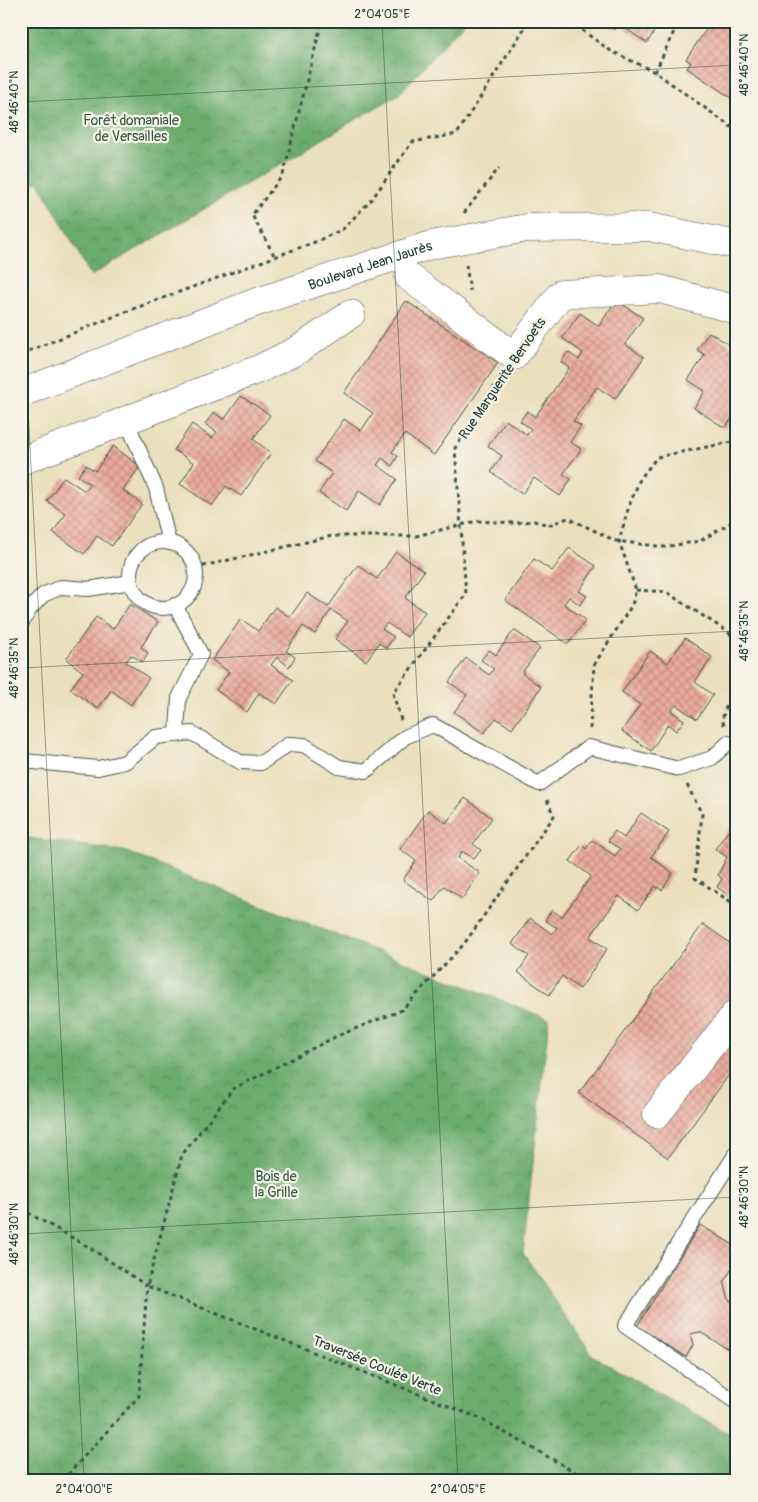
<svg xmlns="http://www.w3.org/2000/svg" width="758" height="1502" viewBox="0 0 758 1502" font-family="Pangolin,sans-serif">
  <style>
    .forest { fill: url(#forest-crowns); stroke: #457451 }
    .building { fill: url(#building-cross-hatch) }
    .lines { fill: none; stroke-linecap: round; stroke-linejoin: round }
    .service-casing { stroke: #3e5549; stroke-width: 16 }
    .minor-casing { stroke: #3e5549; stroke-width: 29 }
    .tertiary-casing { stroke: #3e5549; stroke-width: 29 }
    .path { stroke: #3e5549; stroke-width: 3; stroke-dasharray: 4 4; stroke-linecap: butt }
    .service { stroke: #fff; stroke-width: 14 }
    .minor { stroke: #fff; stroke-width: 28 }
    .tertiary { stroke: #fff; stroke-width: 28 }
    .ticks { fill: none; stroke: #1f3d34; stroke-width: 1; stroke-opacity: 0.45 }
    .labels { text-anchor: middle; stroke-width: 4.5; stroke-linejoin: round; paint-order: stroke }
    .park-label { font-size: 14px; fill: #335943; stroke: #f7f3e8 }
    .street-label { font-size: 14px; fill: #1f3d34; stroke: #f7f3e8 }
    .neatline { fill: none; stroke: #1f3d34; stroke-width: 2 }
    .ticks-label { font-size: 12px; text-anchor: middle; fill: #1f3d34 }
  </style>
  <defs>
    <pattern id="forest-crowns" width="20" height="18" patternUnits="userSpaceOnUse" patternTransform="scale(1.25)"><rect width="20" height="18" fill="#6bac6e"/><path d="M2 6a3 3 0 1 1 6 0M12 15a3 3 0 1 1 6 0" fill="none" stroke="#578d5b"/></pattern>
    <pattern id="building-cross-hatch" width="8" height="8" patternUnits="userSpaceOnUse" patternTransform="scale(1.25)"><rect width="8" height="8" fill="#ecab9d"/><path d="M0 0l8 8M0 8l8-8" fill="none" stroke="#bf8c81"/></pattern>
  </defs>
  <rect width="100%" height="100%" fill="#f7f3e8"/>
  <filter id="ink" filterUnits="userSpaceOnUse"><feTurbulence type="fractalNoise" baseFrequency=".02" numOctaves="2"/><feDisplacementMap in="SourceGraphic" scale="10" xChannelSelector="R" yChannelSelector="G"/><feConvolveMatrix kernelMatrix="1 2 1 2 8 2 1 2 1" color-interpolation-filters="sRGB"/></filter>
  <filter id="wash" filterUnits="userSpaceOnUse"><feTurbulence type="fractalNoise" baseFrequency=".0096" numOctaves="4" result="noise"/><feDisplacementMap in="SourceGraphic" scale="20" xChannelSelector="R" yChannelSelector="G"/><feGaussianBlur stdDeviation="1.12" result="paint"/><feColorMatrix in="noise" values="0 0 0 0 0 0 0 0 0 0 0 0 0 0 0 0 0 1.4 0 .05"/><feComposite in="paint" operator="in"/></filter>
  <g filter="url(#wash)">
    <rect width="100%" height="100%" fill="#ebe0be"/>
    <path class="forest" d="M21,21H465L399,94L91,276L39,182L21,188Z
      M21,837L124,851L549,1019L523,1253L593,1356L737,1438V1481H21Z"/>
    <g id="blocks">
      <path class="building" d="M602,21H661L647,43L619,24L615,30Z
        M712,21H726L737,29V102L687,68L691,63L686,59Z
        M616,300L643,318L625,344L644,357L615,399L597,387L573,421L581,426L570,442L581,449L563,474L571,479L560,496L534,478L522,494L491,472L502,456L488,446L506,420L527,435L531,429L520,421L527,411L535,417L569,368L561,362L568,352L579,360L583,353L562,338L580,313L599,326Z
        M406,301L498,363L434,455L405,434L392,452L398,456L392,466L382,458L377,465L397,479L380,505L359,491L346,511L319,493L332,473L315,461L344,419L361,431L373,413L344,393Z
        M709,332L736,349L737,348V411L725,428L694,408L705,391L688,380L705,355L697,350Z
        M241,396L270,415L253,439L271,453L241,496L226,486L212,506L180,484L194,463L174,450L192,424L212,438L217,432L205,424L214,412L224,420Z
        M113,446L140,466L123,490L142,504L112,546L97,536L84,554L53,532L66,514L47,501L64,477L85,491L90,484L78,476L86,465L95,471Z
        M569,548L596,566L579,591L587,596L580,605L569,597L564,604L586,620L568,644L505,600L534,559L552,571Z
        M396,552L424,571L405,598L425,612L407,637L387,623L382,629L394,637L386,648L379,643L366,661L335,639L348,621L331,610L315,634L303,626L286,651L295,657L289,667L277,657L271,665L293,680L276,704L259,693L247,712L216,690L229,672L212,660L241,619L258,631L275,607L290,617L307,593L328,607L358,565L377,579Z
        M130,604L158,622L141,647L148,653L143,662L131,655L126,662L149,678L131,705L111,690L98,709L70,689L83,672L66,659L96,617L113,629Z
        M514,630L540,648L522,673L541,687L512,729L496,718L484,733L454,712L467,695L449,682L466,658L489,675L494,669L481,660L489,650L496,655Z
        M685,638L712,657L695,682L713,695L697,719L676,705L671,711L684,720L676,731L668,724L651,751L622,731L640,705L622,692L650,651L668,663Z
        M465,798L492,818L473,844L481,850L474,859L462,851L458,858L480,873L462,899L444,886L433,901L403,880L416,861L400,849L428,810L446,823Z
        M641,813L669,832L651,857L673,873L662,890L655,886L638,910L619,896L590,937L607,949L580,989L562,976L549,995L518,972L529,956L512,944L530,918L552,934L557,928L545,920L552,910L562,917L591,876L570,861L582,845L586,849L592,840L615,856L620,849L608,841L615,831L624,838Z
        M737,819V902L717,887L722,879L718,875L727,857L715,849Z
        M703,924L737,948V1064L668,1158L579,1093Z
        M700,1225L737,1247V1274L731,1270L724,1281L729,1300L737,1304L736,1354L700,1332L690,1334L693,1345L686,1357L637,1326Z"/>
    </g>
  </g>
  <g filter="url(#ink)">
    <use href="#blocks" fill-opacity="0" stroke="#3e5549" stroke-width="1"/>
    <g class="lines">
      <g class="service-casing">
        <path id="service" d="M126,420L156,488L169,543
          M130 575a33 33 0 1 1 66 0a33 33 0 1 1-66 0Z
          M175,605L201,654L179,698L177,734
          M21,624L30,609L43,595L61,587L88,589L131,582
          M21,759L23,761L98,768L125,762L156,737L192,733L240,762L261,763L289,744L304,745L339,767L366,771L405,737L433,725L539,784L589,747L679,769L712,758L728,743L737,745
          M737,1152L625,1326L737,1403"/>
      </g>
      <g class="minor-casing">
        <path id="minor" d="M409,277L514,356L561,294L660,289L737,310
          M21,461L259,369L298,350L351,314
          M657,1114L737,1012"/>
      </g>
      <g class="tertiary-casing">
        <g id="tertiary">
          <path id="s1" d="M21,393L254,303L431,245L527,228L649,227L737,245"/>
        </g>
      </g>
      <path class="path" d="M569,21L611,51L655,72L737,131
        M21,26L27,21
        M655,72L679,21
        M464,213L499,168
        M274,255L252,215L283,175L322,21
        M466,265L470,291
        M21,354L133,309L315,242L343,229L372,199L412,142L457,134L529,21
        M195,568L332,536H416L477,521L514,523L534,521L549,525L568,518L616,541L664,547L700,541L737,519
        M636,590L666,592L728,632L737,642
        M401,720L393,693L466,594L455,448L500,378
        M724,725L722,719L737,675
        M590,729L594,665L632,605L636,590L619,541L629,506L640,479L657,457L737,441
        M687,785L702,814L695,878L737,906
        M547,800L554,816L464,944L402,1010L337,1036L233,1089L182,1155L147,1286L479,1418L591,1481
        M21,1209L87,1246L147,1286L139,1396L62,1481"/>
      <use href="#service" class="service"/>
      <use href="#minor" class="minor"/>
      <use href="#tertiary" class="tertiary"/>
    </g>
  </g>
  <path class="ticks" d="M382,21L458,1481M21,102L737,65M21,275L84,1481M21,668L737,631M21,1234L737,1197"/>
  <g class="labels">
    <g class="park-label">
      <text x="131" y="125">Forêt domaniale<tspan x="131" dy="16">de Versailles</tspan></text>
      <text x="276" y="1181">Bois de<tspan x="276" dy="16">la Grille</tspan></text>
    </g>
    <g class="street-label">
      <text dy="5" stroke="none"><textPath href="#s1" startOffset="372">Boulevard Jean Jaurès</textPath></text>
      <text transform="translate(502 378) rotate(-56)" y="5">Rue Marguerite Bervoets</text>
      <text transform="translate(377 1365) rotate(22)" y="5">Traversée Coulée Verte</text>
    </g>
  </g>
  <rect width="758" height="1502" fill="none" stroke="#f7f3e8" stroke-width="55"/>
  <rect x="28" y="28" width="702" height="1446" class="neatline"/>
  <g class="ticks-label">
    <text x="382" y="18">2°04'05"E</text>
    <text transform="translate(744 65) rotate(-90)" y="4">48°46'40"N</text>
    <text transform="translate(14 102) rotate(-90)" y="4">48°46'40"N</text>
    <text transform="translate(744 631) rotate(-90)" y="4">48°46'35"N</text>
    <text transform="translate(14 668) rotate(-90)" y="4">48°46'35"N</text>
    <text transform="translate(744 1197) rotate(-90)" y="4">48°46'30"N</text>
    <text transform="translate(14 1234) rotate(-90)" y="4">48°46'30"N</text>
    <text x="84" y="1493">2°04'00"E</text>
    <text x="458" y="1493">2°04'05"E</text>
  </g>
</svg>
